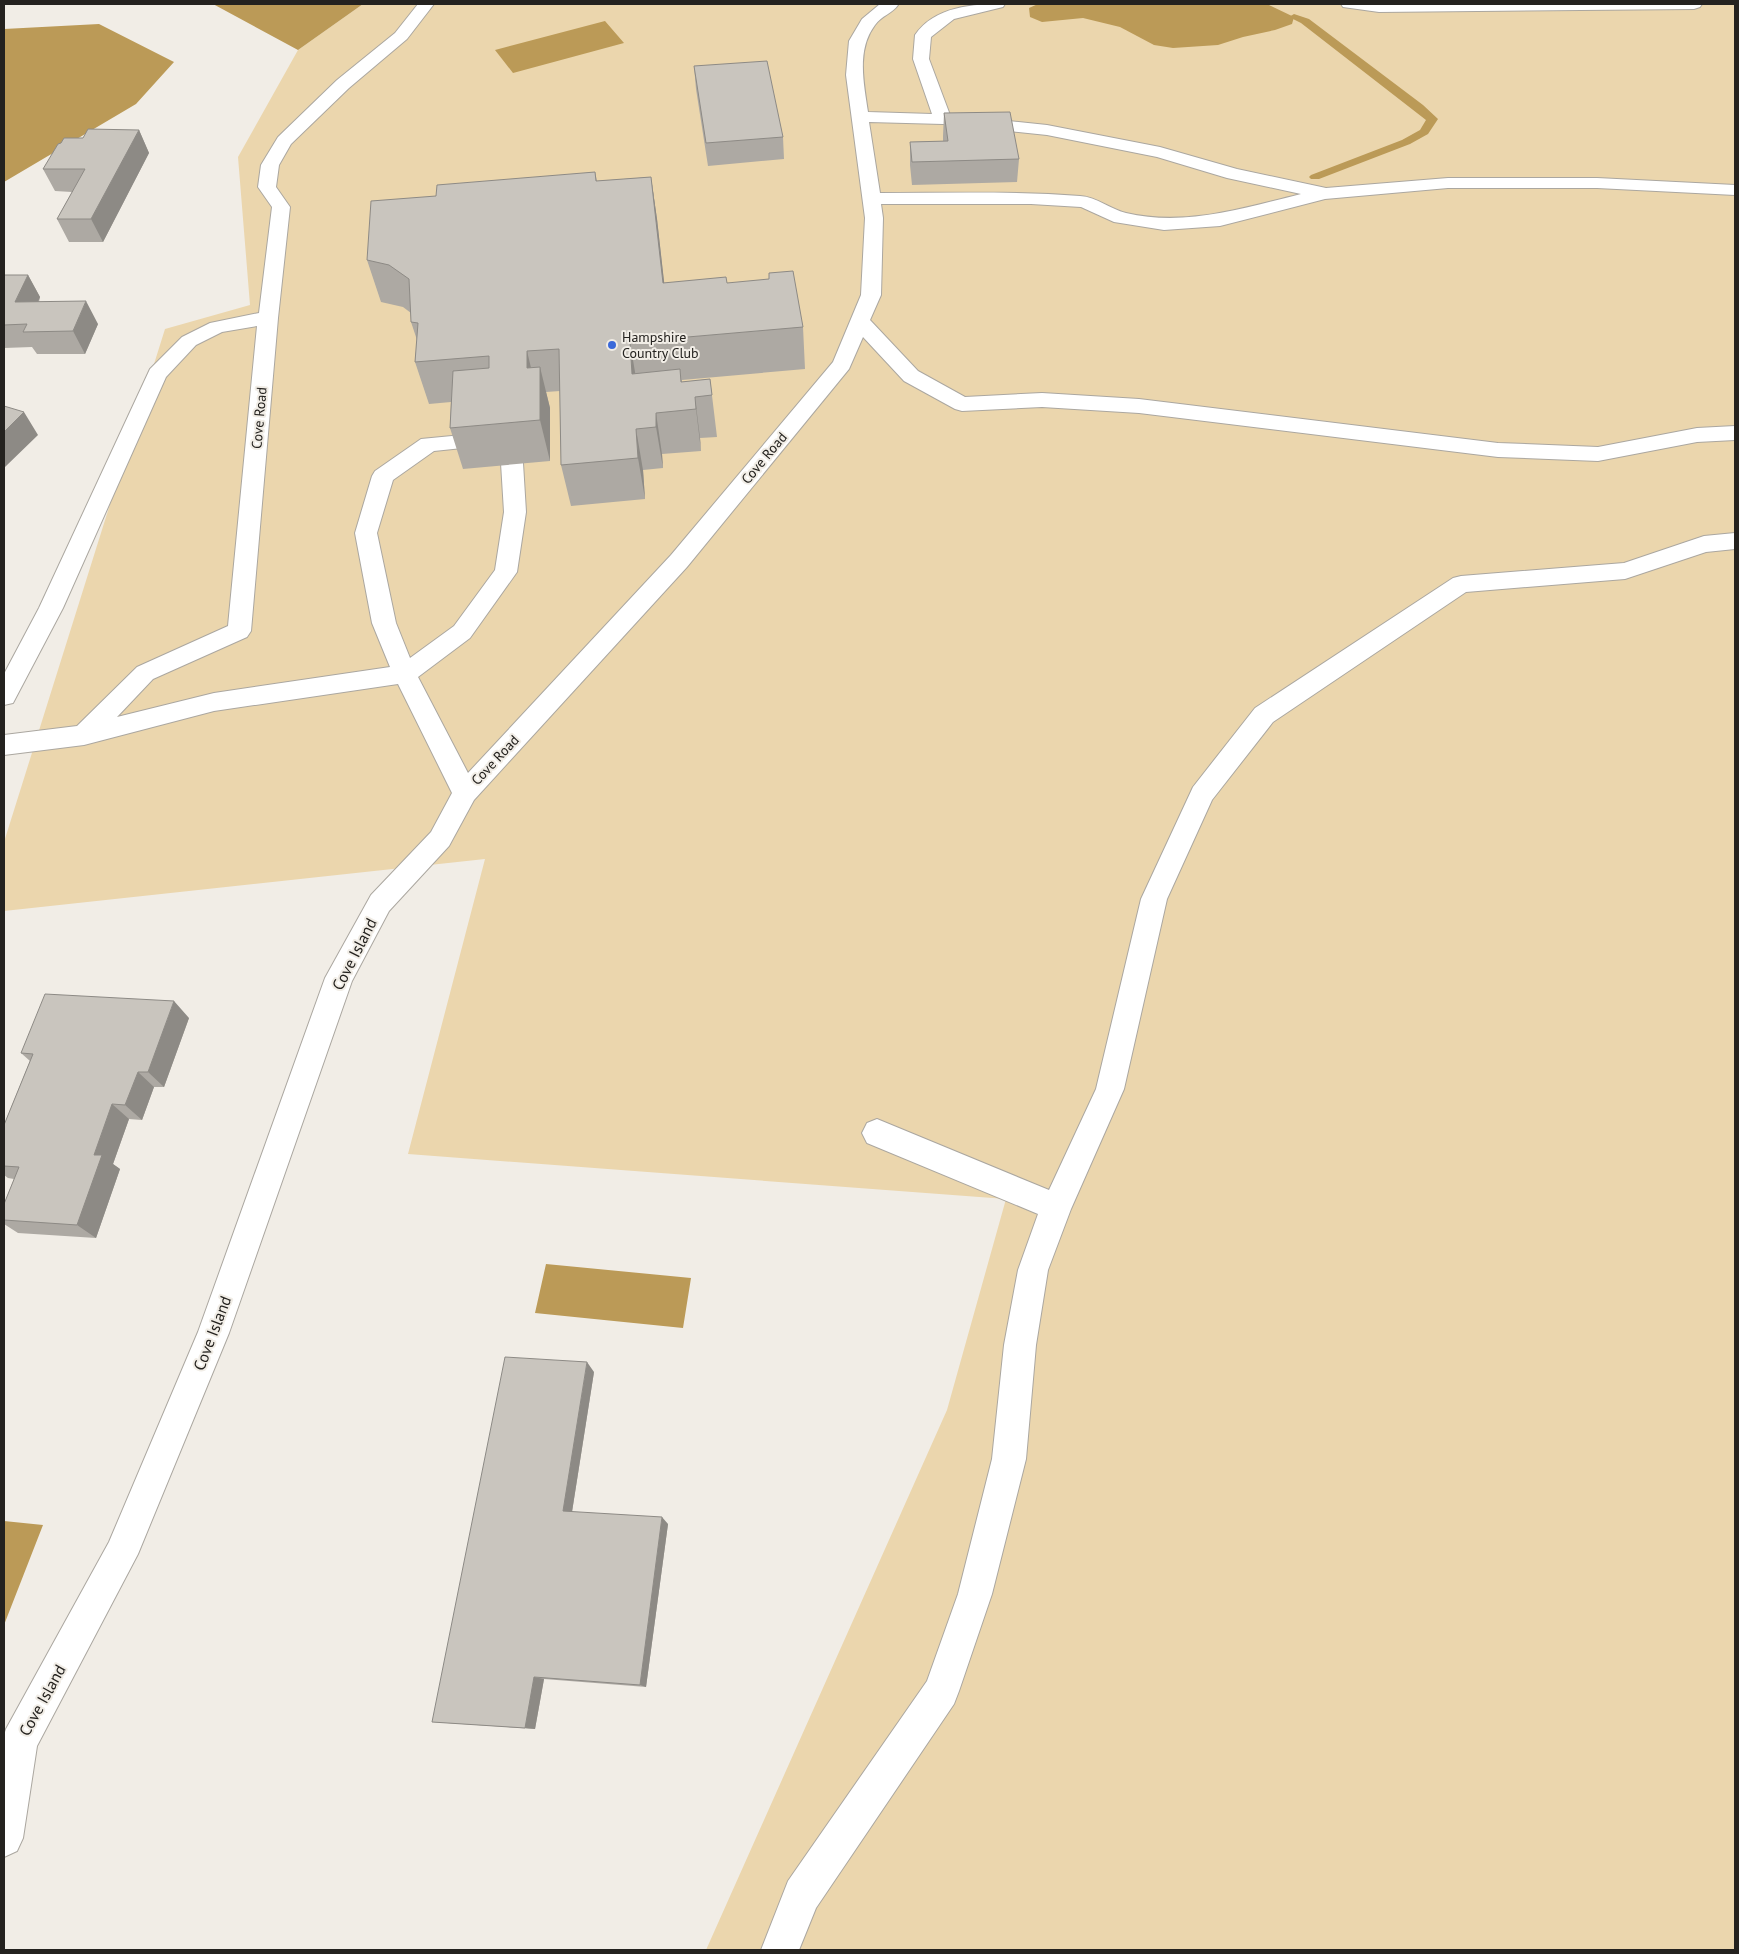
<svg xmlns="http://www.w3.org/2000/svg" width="1739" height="1954" viewBox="0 0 1739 1954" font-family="'PT Sans',sans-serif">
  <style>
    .green { fill: #ebd6ad }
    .water { fill: #bb9a57 }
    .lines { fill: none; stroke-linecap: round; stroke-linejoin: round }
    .stream { fill: #bb9a57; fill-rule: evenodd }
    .minor-casing { stroke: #aba7a0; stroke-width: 2 }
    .minor { fill: #fff; fill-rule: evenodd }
    .wall { fill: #ada9a3 }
    .shaded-wall { fill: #8d8a85 }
    .building { fill: #c9c5be; stroke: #8d8a85 }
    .poi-dot { fill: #3b69d9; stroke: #f1ede6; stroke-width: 2 }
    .labels { text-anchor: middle; stroke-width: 4; stroke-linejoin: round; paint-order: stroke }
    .far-poi-label { font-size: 14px; fill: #24221f; stroke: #f1ede6; text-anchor: start }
    .far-street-label { font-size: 14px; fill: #24221f; stroke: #f1ede6 }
    .street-label { font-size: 16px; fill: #24221f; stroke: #f1ede6 }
  </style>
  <rect width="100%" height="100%" fill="#f1ede6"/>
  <path class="green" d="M363,4H1735V1950H706L947,1410L1006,1199L408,1154L485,859L4,911V842L165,329L250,305L238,157L298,50Z"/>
  <path class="water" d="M213,4H363L298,50Z
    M1038,4H1267L1294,17L1292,24L1275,30L1243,37L1218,45L1173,48L1154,45L1120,27L1083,18L1042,22L1030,17L1029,8Z
    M605,21L624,43L513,73L495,50Z
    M99,24L174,62L136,104L4,182V29Z
    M546,1264L691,1278L683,1328L535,1313Z
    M4,1521L43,1525L4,1625Z"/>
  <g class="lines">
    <path class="stream" d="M1294,14L1309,19L1423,105L1438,119L1428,134L1410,144L1319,179H1311L1309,177L1311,175L1402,140L1420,130L1426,120L1301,23L1289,17Z"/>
    <g class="minor-casing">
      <path id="minor" d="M418,4H434L407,39L349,88L291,144L279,165L276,187L290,207L278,318L251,631L247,637L153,679L117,717L214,693L390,667L372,623L355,533L372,476L375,471L421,439L483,433L491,435L494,440L491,445L434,451L393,480L377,533L396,623L410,658L454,626L495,570L504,512L501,463L504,458L512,456L520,458L523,463L526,512L517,572L470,638L418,677L468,773L671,555L833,362L861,295L865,218L846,75L849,41L862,19L880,4L898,5C893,13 881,16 875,25C856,50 864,84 868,112L932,114L913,59L915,35C935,6 973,4 1005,4L1003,7L954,19L931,37L929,59L950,115L1047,125L1160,147L1237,169L1326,188L1448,178H1597L1735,185V195L1597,188H1448L1325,199L1220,226L1164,230L1114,222L1081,207L1031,204H881L883,218L881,295L870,320L918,371L965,397L1042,393L1139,399L1498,443L1598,447L1697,428L1735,426V440L1697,442L1598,461L1498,457L1139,413L1042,407L962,411L955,409L904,381L863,337L849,369L687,567L474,800L449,846L389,911L352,981L229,1333L138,1554L37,1746L23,1838L17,1851L4,1857V1735L6,1729L109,1542L198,1332L325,978L371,895L431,832L452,793L398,684L214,711L84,745L4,755V735L77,726L137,667L228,626L257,326L222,332L196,345L166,377L63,608L13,703L4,705V674L39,608L150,369L182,337L210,323L259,313L272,207L258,187L261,165L278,137L337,80L395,33ZM869,122L943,124L1047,135L1157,157L1227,178L1301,194C1244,208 1185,227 1126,213C1110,209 1097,197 1080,196C1014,191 947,193 880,193Z
        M1341,4H1702L1700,7L1694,9L1379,12L1343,7Z
        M1735,533V549L1706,552L1625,579L1466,592L1273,722L1212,800L1167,899L1124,1089L1071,1209L1048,1270L1036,1345L1026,1459L992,1594L959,1691L954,1704L816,1908L799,1950H761L788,1881L927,1681L958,1594L992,1459L1004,1345L1018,1270L1038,1214L867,1143L862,1133L867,1123L877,1119L1049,1190L1096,1089L1141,899L1193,787L1255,708L1453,578L1461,576L1624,563L1704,536Z"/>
    </g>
    <use href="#minor" class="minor"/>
  </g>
  <path class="wall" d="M694,66L783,137L784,159L708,166L696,89Z
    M944,113L1019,159L1017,182L912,185L910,165V142L943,141V136Z
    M139,130L149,153L103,242H69L57,219L72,192L55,191L43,169L61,143Z
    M595,172L597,181L651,177L657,219L664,283H727L803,327L805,369L682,380V382L710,379L717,437L700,438L701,451L662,454L663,468L643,470L645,499L571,506L561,465L560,391L546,392L550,408V461L463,469L450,428L451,402L429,404L415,362L417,340L411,322V313L403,307L381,302L367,260L436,196Z
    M4,275H28L40,297L39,302L98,324L85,354H37L32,347L4,348Z
    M189,1018L164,1087H154L142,1120L129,1119L113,1164L120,1169L96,1238L18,1233L4,1224V1204L14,1179L8,1178L4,1175V1125L30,1061L21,1053Z
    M594,1372L572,1512L668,1524L646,1687L544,1679L535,1729L432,1722Z"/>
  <path class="shaded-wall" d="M139,130L149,153L103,242L91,219Z
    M651,177L657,219L669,325L663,283Z
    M28,275L40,297L28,325L15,302Z
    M86,301L98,324L85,354L73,331Z
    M630,342L637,384L632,374Z
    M527,351L537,393L527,368Z
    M540,367L550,408V461L540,420Z
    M695,397L700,438L701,451L696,409Z
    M24,412L38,435L4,468V432Z
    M656,413L662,454L663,468L656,427Z
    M636,429L643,470L645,499L638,458Z
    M174,1001L189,1018L164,1087L148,1072Z
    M138,1072L154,1087L142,1120L125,1105Z
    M112,1104L129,1119L113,1164L120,1169L96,1238L77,1225L94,1155Z
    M587,1362L594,1372L571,1518L563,1511Z
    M662,1517L668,1524L646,1687L640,1685Z
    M534,1677L544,1679L535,1729L525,1728Z"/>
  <path class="building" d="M767,61L783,137L706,143L694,66Z
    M1010,112L1019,159L912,162L910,142L948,141L944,113Z
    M88,129L139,130L91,219H57L85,169H43L58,144L61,143L64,138H83Z
    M595,172L596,181L651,177L663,283L726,277L727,283L769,279V273L793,271L803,327L630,342L632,374L680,369L681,382L710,379L712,395L695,397L696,409L656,413V427L636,429L638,458L561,465L559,349L527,351V368L540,367V420L450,428L453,371L489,368V356L415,362L418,323L411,322L409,279L389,265L367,260L371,201L436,196L437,185Z
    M4,275H28L15,302L86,301L73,331L23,332L27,324L4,325Z
    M4,406L24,412L4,432Z
    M45,994L174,1001L148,1072H138L125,1105L112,1104L94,1155H102L77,1225L4,1220V1204L19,1167L4,1166V1125L33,1054L21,1053Z
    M505,1357L587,1362L563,1511L662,1517L640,1685L534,1677L525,1728L432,1722Z"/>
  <circle class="poi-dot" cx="612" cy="345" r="5"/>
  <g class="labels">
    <g class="far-poi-label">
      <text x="622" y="342">Hampshire<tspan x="622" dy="16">Country Club</tspan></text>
    </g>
    <g class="far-street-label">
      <text transform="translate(259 418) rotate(-85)" y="5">Cove Road</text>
      <text transform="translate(764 458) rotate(-50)" y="5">Cove Road</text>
      <text transform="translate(495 760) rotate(-47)" y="5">Cove Road</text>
    </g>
    <g class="street-label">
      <text transform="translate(354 954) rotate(-63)" y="6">Cove Island</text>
      <text transform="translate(212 1333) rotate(-69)" y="6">Cove Island</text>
      <text transform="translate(42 1700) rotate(-61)" y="6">Cove Island</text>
    </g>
  </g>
  <rect width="1739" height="1954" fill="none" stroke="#24221f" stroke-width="10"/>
</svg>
